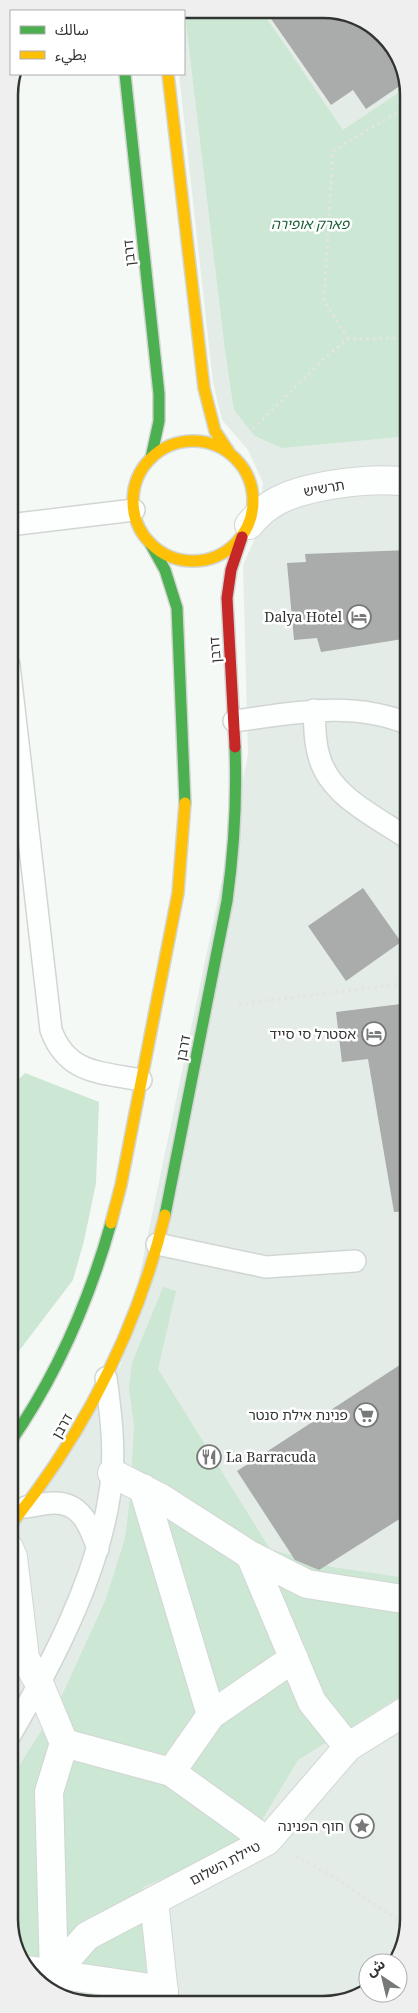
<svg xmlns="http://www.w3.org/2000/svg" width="418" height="2013" viewBox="0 0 418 2013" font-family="'Noto Serif','Noto Sans Arabic','Noto Sans Hebrew',serif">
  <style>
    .built { fill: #e3ece6 }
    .green { fill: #cce7d3 }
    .building { fill: #aaabab }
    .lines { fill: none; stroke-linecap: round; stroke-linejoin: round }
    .lane-casing { stroke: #d2d6d3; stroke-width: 24 }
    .street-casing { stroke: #d2d6d3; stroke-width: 30 }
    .fast-casing { stroke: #d2d6d3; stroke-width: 14 }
    .slow-casing { stroke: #d2d6d3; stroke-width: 14 }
    .jam-casing { stroke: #d2d6d3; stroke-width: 14 }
    .path { stroke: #e3e4e3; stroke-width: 3; stroke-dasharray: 2.5 4; stroke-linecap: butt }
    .lane { stroke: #fdfefe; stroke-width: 21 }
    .street { stroke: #fdfefe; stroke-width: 28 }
    .fast { stroke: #4caf50; stroke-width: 11 }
    .slow { stroke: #ffc107; stroke-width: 11 }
    .jam { stroke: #c62828; stroke-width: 11 }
    .labels { text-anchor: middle; stroke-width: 5; stroke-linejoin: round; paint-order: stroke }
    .park-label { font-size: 14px; font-style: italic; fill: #1b6037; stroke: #fff }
    .street-label { font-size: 14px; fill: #323432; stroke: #fff }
    .poi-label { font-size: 14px; fill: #323432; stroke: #fff; text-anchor: end }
    .rim { fill: none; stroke: #323432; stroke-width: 2.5 }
  </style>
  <rect width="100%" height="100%" fill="#f4f9f6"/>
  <path class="built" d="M346,12L388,38L409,83V1924L393,1963H368V1986L335,2004L77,2003L9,1930V1540L121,1364L248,755L243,565L256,536L263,483L248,450L222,420L213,382L179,74H184V14Z"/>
  <path class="green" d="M263,13L343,130L409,86V436L282,448L255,436L234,410L225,350L185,14Z
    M25,1073L99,1102L96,1183L84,1241L73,1280L9,1364V1089Z
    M163,1287L176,1291L158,1369L270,1549L332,1567L399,1577L409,1592V1691L298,1760L248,1843L143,1887L147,2003H77L30,1975L9,1930V1782L58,1704L106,1599L125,1538L130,1499L134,1427L129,1387L132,1363Z"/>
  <path class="building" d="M346,12L388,38L407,81L366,109L353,90L331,105L267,13Z
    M409,550V638L321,652L317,638L294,640L287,563L306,562L305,554Z
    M363,888L401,942L346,981L308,926Z
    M409,1003V1211L394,1212L368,1059L342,1062L336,1012Z
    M409,1359V1513L319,1570L295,1560L237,1471Z"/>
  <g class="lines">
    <g class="lane-casing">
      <path id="lane" d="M9,525L134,510
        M9,665L51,1030C67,1074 100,1072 141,1080
        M314,710C315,725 314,741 319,756C329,796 378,818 409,839
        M234,721C294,713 351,700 409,724
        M157,1244L266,1267L355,1261
        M26,1507C36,1506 44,1503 53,1503C82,1502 90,1527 98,1549
        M9,1737C52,1664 98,1576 110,1492C116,1454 111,1415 106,1378"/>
    </g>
    <g class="street-casing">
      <path id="street" d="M249,525C257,515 267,506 279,500C311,484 374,477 409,482
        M112,1473L161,1498L250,1555L307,1584L409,1600
        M143,1488L211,1715L171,1772
        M9,1548L13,1557L25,1658L39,1683L64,1743L171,1772L267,1841
        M250,1555L312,1702L348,1747
        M211,1715L294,1658
        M154,1901L165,2003
        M28,1970L164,1990
        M54,1976L49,1792L64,1743
        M45,1984L87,1936L267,1841L348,1747L409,1709"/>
    </g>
    <g class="fast-casing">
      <path id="fast" d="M125,74L159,394V421L151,458
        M150,543L165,570L177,608L185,803
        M165,1215L227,901C234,850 237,798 235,747
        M9,1444C56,1377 89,1301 111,1223"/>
    </g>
    <g class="slow-casing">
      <path id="slow" d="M168,74L204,388L215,431L229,452
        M133 501a60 60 0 1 1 120 0a60 60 0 1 1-120 0Z
        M111,1223L121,1185L178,893L185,803
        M9,1527C83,1435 137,1330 165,1215"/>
    </g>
    <g class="jam-casing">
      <path id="jam" d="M235,747L227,598L231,570L242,537"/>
    </g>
    <path class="path" d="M348,339L324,300L333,151L409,105
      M253,429L328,355L348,339L409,338
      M239,1004L409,983
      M296,1857L334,1877L408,1926"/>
    <use href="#lane" class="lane"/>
    <use href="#street" class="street"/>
    <use href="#fast" class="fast"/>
    <use href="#slow" class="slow"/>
    <use href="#jam" class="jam"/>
  </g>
  <defs>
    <g id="hotel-ring" transform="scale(1.25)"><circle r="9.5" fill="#fff" stroke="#767977" stroke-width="1.5"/><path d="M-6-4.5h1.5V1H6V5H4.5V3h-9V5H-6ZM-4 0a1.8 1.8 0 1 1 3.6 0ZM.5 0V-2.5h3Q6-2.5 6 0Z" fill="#767977"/></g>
    <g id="supermarket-ring" transform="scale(1.25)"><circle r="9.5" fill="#fff" stroke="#767977" stroke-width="1.5"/><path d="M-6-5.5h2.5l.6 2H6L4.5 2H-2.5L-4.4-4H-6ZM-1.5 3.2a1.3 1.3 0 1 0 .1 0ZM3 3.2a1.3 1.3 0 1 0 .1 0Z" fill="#767977"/></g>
    <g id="restaurant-ring" transform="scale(1.25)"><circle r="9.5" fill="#fff" stroke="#767977" stroke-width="1.5"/><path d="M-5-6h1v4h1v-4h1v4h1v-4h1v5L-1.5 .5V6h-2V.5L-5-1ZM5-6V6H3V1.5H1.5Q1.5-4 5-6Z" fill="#767977"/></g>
    <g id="sight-ring" transform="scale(1.25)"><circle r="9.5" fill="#fff" stroke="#767977" stroke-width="1.5"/><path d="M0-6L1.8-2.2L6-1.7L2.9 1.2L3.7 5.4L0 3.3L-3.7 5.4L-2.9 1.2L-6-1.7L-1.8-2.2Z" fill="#767977"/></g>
  </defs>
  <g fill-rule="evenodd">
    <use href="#hotel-ring" x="359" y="617"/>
    <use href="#hotel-ring" x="374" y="1034"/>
    <use href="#supermarket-ring" x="366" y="1415"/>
    <use href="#restaurant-ring" x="209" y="1457"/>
    <use href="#sight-ring" x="362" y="1826"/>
  </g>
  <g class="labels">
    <g class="park-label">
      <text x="310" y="229">פארק אופירה</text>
    </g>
    <g class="street-label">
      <text transform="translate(129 253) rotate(-96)" y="5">דרבן</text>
      <text transform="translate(324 488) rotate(-10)" y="5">תרשיש</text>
      <text transform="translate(215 650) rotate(-94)" y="5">דרבן</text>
      <text transform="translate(183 1048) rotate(-79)" y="5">דרבן</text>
      <text transform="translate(62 1426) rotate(-60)" y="5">דרבן</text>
      <text transform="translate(225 1863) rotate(-28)" y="5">טיילת השלום</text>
    </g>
    <g class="poi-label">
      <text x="342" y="622">Dalya Hotel</text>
      <text x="356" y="1039">אסטרל סי סייד</text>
      <text x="348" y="1420">פנינת אילת סנטר</text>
      <text x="226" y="1462" text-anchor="start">La Barracuda</text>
      <text x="344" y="1831">חוף הפנינה</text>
    </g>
  </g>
  <path d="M0 0H418V2013H0ZM95 18H323A77 77 0 0 1 400 95V1919A77 77 0 0 1 323 1996H95A77 77 0 0 1 18 1919V95A77 77 0 0 1 95 18Z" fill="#efefef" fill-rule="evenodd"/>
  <path class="rim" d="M95 18H323A77 77 0 0 1 400 95V1919A77 77 0 0 1 323 1996H95A77 77 0 0 1 18 1919V95A77 77 0 0 1 95 18Z"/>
  <rect x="10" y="10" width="175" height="65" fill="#ffffff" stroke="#adaead"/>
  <rect x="20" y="26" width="25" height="8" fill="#4caf50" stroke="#adaead"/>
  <text x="55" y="35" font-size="15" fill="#323432">سالك</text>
  <rect x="20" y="51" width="25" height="8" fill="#ffc107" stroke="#adaead"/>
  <text x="55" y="60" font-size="15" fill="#323432">بطيء</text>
  <g transform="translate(383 1978) rotate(325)"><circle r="24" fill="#ffffff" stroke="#adaead"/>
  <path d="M0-4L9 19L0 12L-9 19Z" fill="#767977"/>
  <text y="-8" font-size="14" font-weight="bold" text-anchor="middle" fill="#323432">ش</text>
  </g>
</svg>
